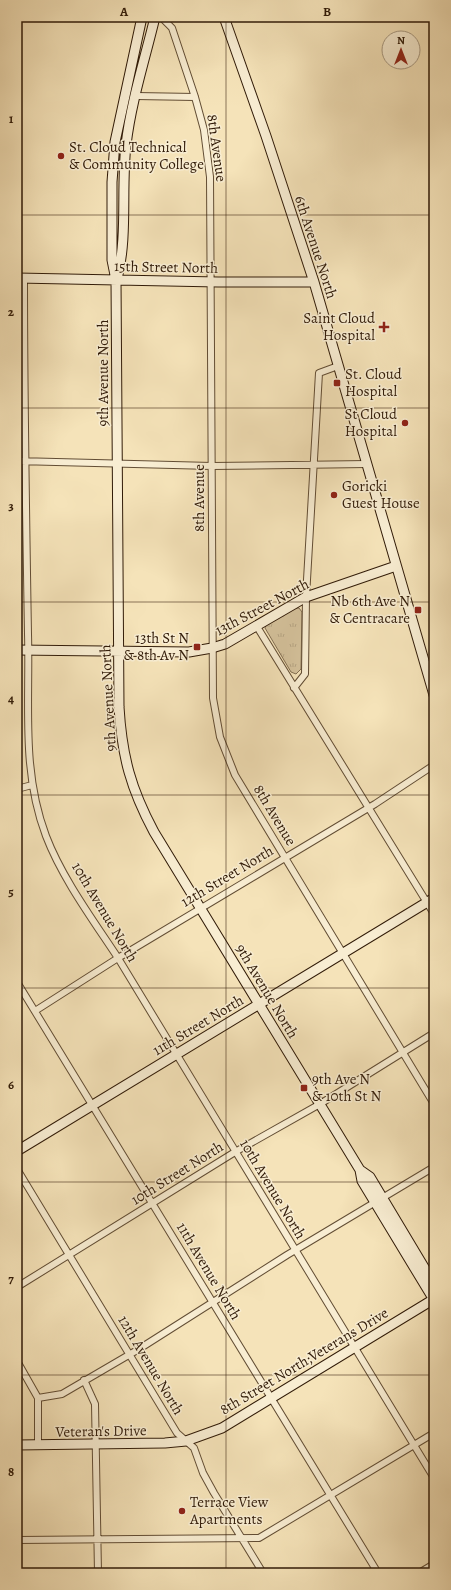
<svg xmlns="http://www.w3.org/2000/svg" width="451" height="1590" viewBox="0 0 451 1590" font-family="Alegreya,serif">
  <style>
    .grass { fill: url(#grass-tufts); stroke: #826e52 }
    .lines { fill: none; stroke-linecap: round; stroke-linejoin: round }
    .street-casing { stroke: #624d34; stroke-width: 8 }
    .secondary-casing { stroke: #311b08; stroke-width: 11 }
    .street { stroke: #f8edd2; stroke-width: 6 }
    .secondary { stroke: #f8edd2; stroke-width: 9 }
    .grid { fill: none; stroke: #311b08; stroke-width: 1; stroke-opacity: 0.55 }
    .poi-dot { fill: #8f2418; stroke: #f8edd2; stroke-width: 1.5 }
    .labels { text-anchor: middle; stroke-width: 3; stroke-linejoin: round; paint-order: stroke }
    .poi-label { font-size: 15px; fill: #311b08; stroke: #f8edd2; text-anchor: start }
    .street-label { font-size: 15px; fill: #311b08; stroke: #f8edd2 }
    .neatline { fill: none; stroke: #311b08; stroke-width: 1.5 }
    .grid-label { font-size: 13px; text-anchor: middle; font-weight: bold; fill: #311b08 }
  </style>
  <defs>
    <pattern id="grass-tufts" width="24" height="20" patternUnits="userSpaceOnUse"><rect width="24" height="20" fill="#d4c19b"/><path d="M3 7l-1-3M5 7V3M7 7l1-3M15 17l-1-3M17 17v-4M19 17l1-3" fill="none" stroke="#b6a584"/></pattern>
  </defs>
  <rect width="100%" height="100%" fill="#f5e3b9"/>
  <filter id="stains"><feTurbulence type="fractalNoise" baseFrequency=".005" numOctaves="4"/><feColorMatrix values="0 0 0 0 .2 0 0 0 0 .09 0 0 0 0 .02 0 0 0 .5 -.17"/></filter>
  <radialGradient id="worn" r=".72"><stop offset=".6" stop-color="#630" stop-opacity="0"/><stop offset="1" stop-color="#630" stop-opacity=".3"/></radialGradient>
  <path class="grass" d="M295,608H299L302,612L301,669L296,674L291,672L265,628L266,624Z"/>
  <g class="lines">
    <g class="street-casing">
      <path id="street" d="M161,17L172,28L195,97L204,130L210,177L213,698L220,737L235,775L434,1104
        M136,96L195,97
        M24,278C24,397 26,516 28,634C30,703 21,770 46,836C62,878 93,920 118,958L434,1478
        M17,461L212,466L367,464
        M256,625L434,914
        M294,688L305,674L306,597L319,373L338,366
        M17,789L32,785
        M17,982L378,1573
        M35,1011L118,958L375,804L434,765
        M17,1169L177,1433L194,1448L203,1473L214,1493L263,1573
        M17,1287L235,1152L320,1104L434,1033
        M17,1361L38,1398V1445
        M84,1380L95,1404L98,1573
        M38,1398L62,1394L139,1349L287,1255L434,1167
        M17,1540L259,1538L434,1433
        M419,1573L434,1564"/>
    </g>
    <g class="secondary-casing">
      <path id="secondary" d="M142,17L115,142L112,182V260L116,280L119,707C122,757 131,789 154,832L360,1170L370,1177L434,1284
        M224,17L266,136L314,282L434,695
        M17,278L218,282H314
        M117,279C128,236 121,189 126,145C131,102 145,59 155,17
        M17,650L189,652L212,648L225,644L306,597L396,566
        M17,1151L434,898
        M360,1170L362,1181L434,1300
        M17,1445L165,1443L186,1441L222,1428L434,1299"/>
    </g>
    <use href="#street" class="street"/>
    <use href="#secondary" class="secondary"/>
  </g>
  <path class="grid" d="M226,17V1573M17,215H434M17,408H434M17,602H434M17,795H434M17,988H434M17,1182H434M17,1375H434"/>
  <g class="poi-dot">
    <circle cx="61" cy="156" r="4"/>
    <path d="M382 321h4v4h4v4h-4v4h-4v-4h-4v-4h4z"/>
    <rect x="333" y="379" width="8" height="8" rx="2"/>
    <circle cx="405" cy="423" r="4"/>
    <circle cx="334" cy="495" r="4"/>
    <rect x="414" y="606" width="8" height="8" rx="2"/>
    <rect x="193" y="643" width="8" height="8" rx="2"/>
    <rect x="300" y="1084" width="8" height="8" rx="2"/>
    <circle cx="182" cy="1511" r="4"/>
  </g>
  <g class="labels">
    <g class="poi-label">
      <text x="69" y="152">St. Cloud Technical<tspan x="69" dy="17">&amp; Community College</tspan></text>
      <text x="375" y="323" text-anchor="end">Saint Cloud<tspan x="375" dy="17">Hospital</tspan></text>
      <text x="345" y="379">St. Cloud<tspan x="345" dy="17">Hospital</tspan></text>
      <text x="397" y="419" text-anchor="end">St Cloud<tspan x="397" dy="17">Hospital</tspan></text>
      <text x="342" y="491">Goricki<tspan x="342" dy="17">Guest House</tspan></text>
      <text x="410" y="606" text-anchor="end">Nb 6th Ave N<tspan x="410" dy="17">&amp; Centracare</tspan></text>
      <text x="189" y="643" text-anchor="end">13th St N<tspan x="189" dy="17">&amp; 8th Av N</tspan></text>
      <text x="312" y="1084">9th Ave N<tspan x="312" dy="17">&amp; 10th St N</tspan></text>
      <text x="190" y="1507">Terrace View<tspan x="190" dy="17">Apartments</tspan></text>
    </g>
    <g class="street-label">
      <text transform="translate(217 148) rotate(82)" y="5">8th Avenue</text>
      <text transform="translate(316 247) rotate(72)" y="5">6th Avenue North</text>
      <text transform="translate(166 267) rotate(1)" y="5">15th Street North</text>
      <text transform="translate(103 373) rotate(-90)" y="5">9th Avenue North</text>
      <text transform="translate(199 498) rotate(-90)" y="5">8th Avenue</text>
      <text transform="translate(262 607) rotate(-28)" y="5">13th Street North</text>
      <text transform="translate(108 698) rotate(-93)" y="5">9th Avenue North</text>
      <text transform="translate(275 815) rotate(59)" y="5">8th Avenue</text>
      <text transform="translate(227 876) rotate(-31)" y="5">12th Street North</text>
      <text transform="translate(105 912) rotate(59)" y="5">10th Avenue North</text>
      <text transform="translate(267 991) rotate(59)" y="5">9th Avenue North</text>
      <text transform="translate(198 1025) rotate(-31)" y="5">11th Street North</text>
      <text transform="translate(177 1173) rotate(-32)" y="5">10th Street North</text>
      <text transform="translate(273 1189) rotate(59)" y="5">10th Avenue North</text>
      <text transform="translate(209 1271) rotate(59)" y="5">11th Avenue North</text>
      <text transform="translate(304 1361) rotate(-31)" y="5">8th Street North;Veterans Drive</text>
      <text transform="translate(151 1365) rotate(59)" y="5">12th Avenue North</text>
      <text transform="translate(101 1431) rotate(-1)" y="5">Veteran's Drive</text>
    </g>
  </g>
  <rect width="451" height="1590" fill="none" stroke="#f5e3b9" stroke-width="44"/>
  <g transform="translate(401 50)"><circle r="19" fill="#f8edd2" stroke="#a89981"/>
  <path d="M0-3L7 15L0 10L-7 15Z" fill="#8f2418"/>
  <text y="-6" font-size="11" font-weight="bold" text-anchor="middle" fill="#311b08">N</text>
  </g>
  <rect x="22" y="22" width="407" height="1546" class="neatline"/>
  <g class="grid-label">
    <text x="124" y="16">A</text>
    <text x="327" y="16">B</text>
    <text x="11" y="123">1</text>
    <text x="11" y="316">2</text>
    <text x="11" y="510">3</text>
    <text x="11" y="703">4</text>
    <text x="11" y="896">5</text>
    <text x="11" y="1089">6</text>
    <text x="11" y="1283">7</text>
    <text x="11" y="1476">8</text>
  </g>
  <rect width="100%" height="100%" filter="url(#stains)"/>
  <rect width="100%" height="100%" fill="url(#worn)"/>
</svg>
